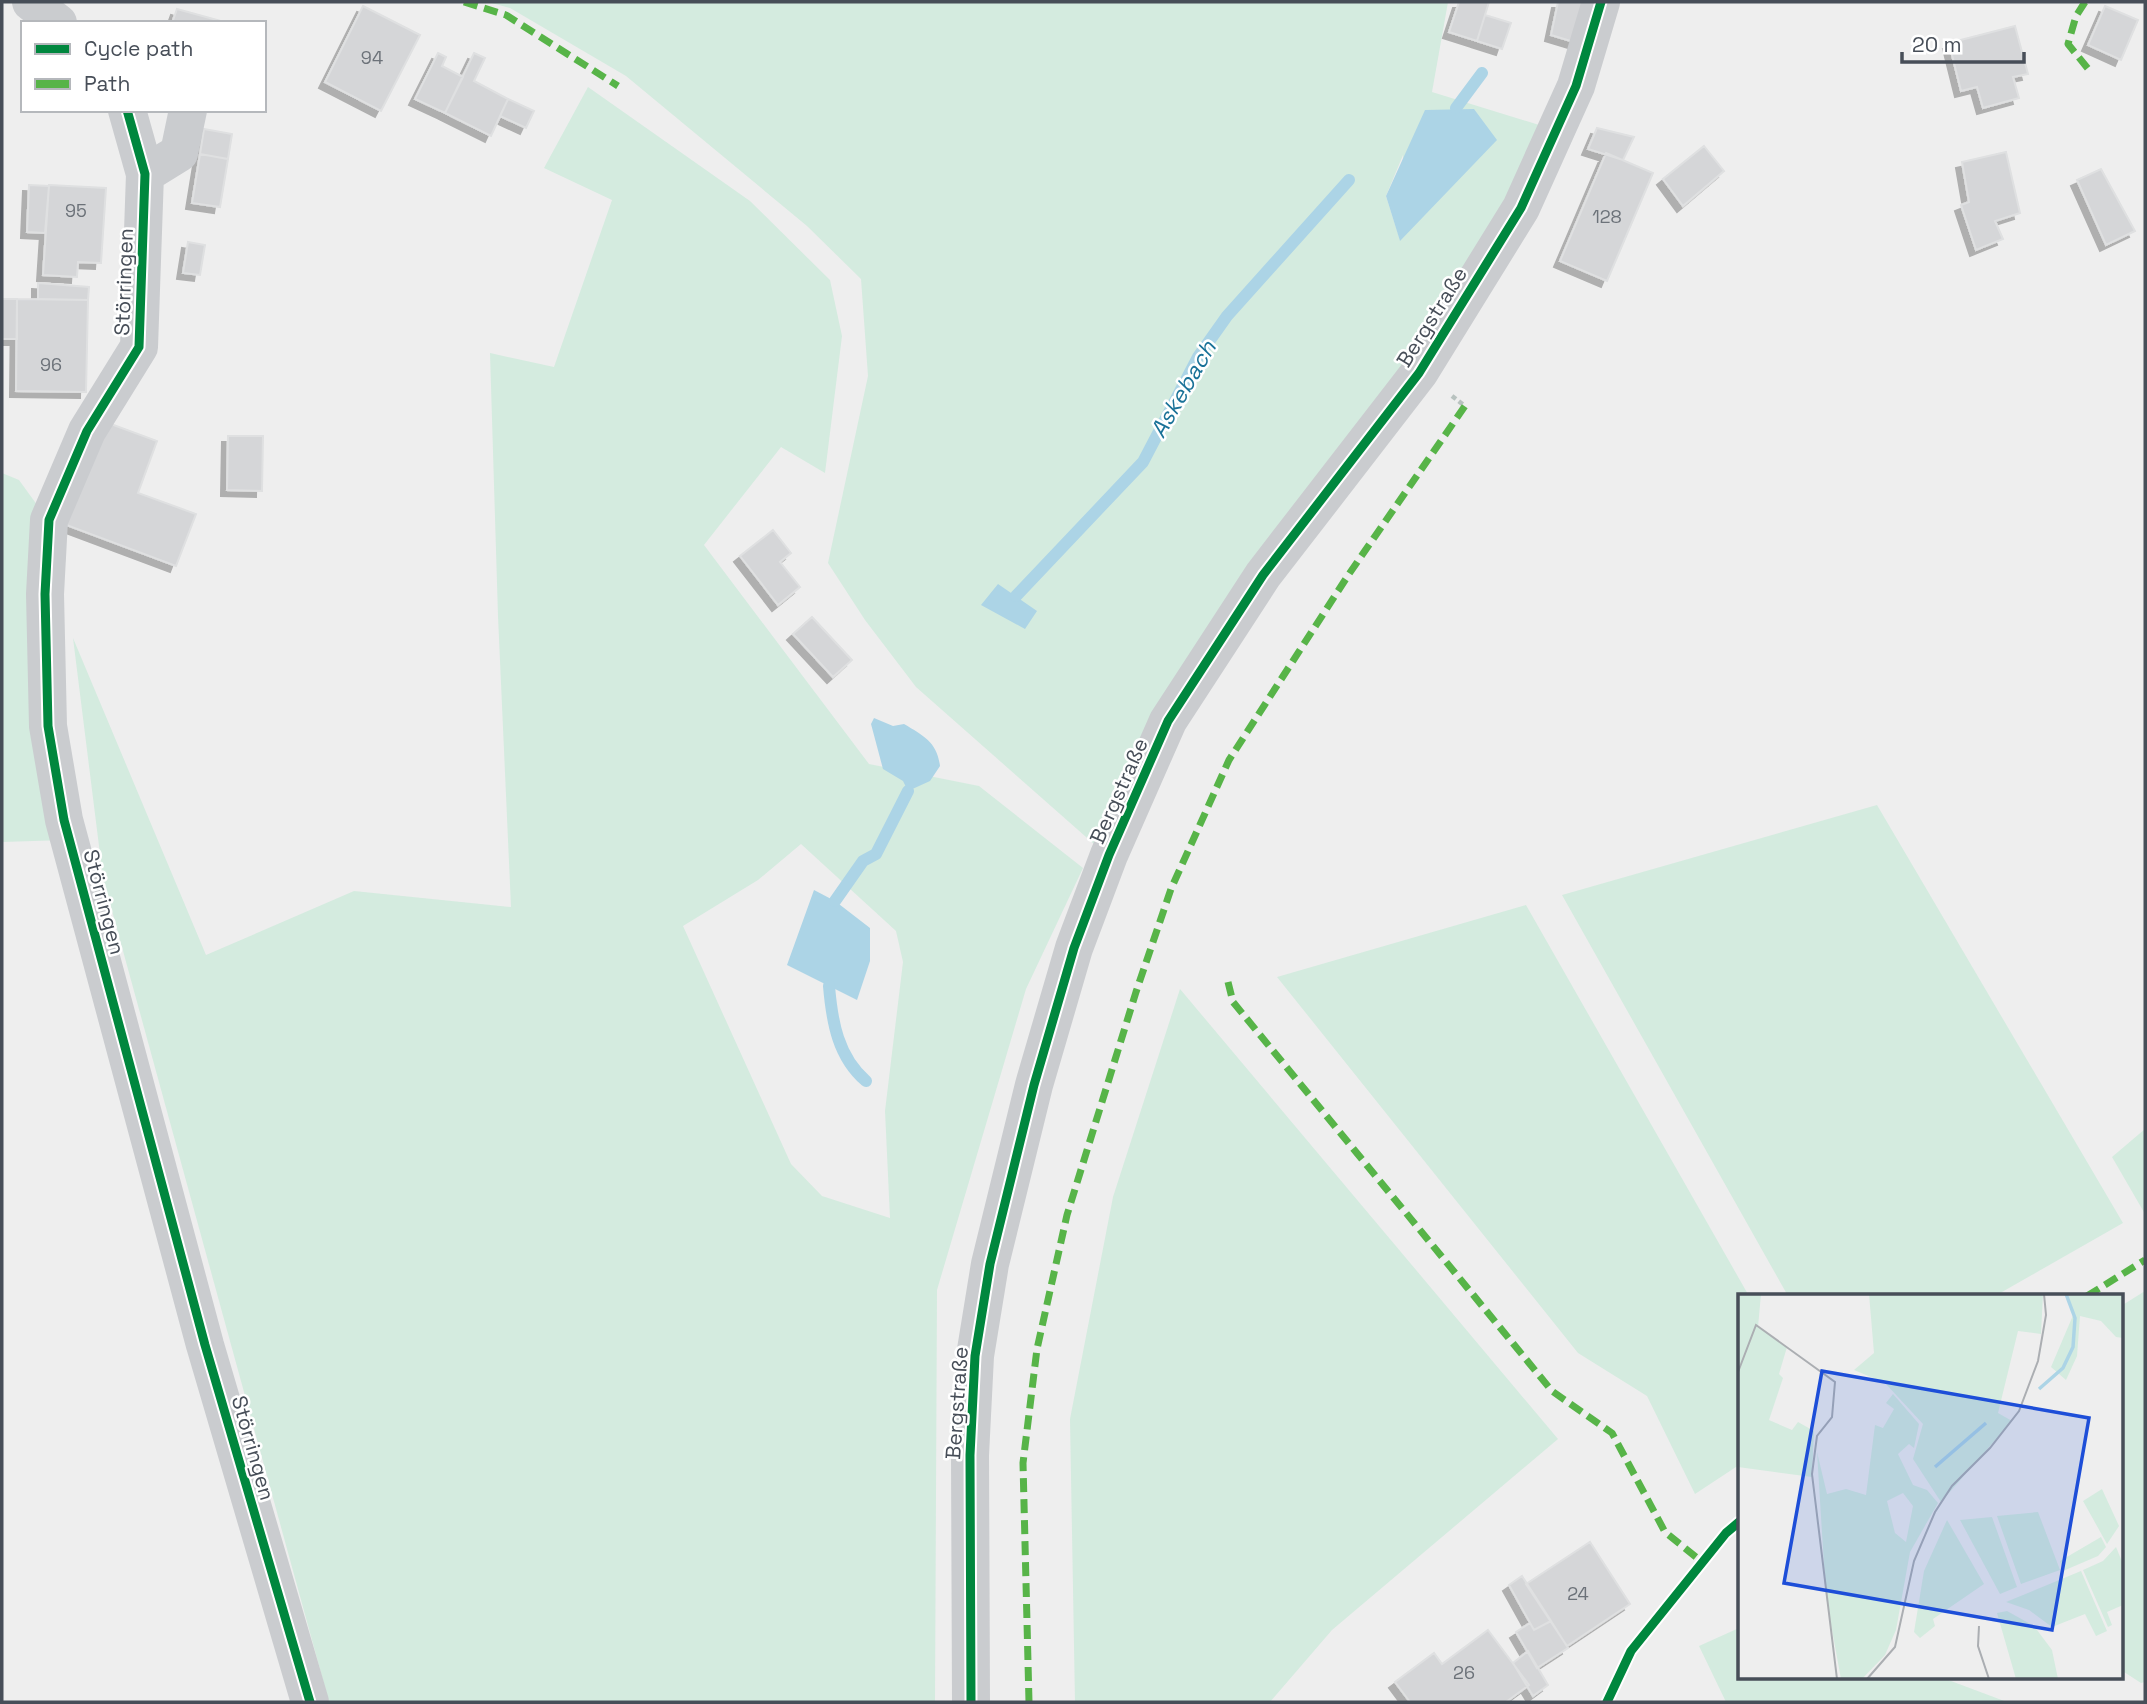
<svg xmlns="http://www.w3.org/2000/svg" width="2147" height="1704" viewBox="0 0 2147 1704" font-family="'Space Grotesk',sans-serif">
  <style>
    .green { fill: #d4ebdf; fill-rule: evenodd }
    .water { fill: #acd4e6 }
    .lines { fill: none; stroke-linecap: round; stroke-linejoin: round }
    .stream { stroke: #acd4e6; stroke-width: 12 }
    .building { fill: #d5d6d8; stroke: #dfe0e1; stroke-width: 2; filter: url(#shadow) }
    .path { stroke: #b8c2bf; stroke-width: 4.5; stroke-dasharray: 5 3.5; stroke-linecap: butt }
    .minor { stroke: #cacccf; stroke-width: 38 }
    .quiet { stroke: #57b448; stroke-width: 7; stroke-dasharray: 14 7; stroke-linecap: butt }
    .cycleway-casing { stroke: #fff; stroke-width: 13 }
    .cycleway { stroke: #00873e; stroke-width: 9 }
    .labels { text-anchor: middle; stroke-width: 5; stroke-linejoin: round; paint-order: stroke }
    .number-label { font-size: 18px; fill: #6c7279 }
    .street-label { font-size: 21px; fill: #474e58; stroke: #fff }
    .water-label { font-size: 23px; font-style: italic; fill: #1a7298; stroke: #fff }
    .inset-river { fill: none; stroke: #acd4e6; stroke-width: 3.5 }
    .inset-road { fill: none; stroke: #abaeb2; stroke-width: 2 }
    .view { fill: #1d4ed8; fill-opacity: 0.15; stroke: #1d4ed8; stroke-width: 3.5 }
    .inset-edge { fill: none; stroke: #474e58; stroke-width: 3.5 }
  </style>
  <defs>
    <filter id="shadow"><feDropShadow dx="-6" dy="6" stdDeviation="0" flood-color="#0004"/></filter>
  </defs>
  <rect width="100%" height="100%" fill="#eee"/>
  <path class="green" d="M488,2H1448L1432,92L1552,129L1514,206L1256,575L1111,859L916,687L865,620L828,563L868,376L861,279L807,226L626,76L510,8ZM1403,155L1400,240L1386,196Z
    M588,87L750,201L830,280L842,336L825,473L781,447L704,545L869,764L979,786L1083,868L1026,989L937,1290L935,1702H329L103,878L73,638L206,955L354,891L511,907L498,616L490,353L554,367L612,200L544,168ZM801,844L896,931L903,962L885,1111L890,1218L822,1196L791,1164L683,926L758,880Z
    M2,473L19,480L48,520L65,840L2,842Z
    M1877,805L2123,1223L1995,1296H1788L1562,895Z
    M1526,905L1749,1296H1739V1465L1695,1494L1647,1396L1578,1353L1277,977Z
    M1180,989L1558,1439L1332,1630L1270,1702H1075L1070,1419L1113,1197Z
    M2145,1129V1214L2112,1157Z
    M2145,1291V1682L2141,1683L2121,1670V1306Z
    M1739,1628V1678H1943L2007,1702H1726L1699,1646Z"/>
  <path class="water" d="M1474,109L1497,140L1400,241L1386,196L1425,110Z
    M998,584L1037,611L1025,629L981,605Z
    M874,718L893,726L904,724C924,736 937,742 940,766L930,781L908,791L903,781L883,769L871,724Z
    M814,890L835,901L870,928V961L857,1000L787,965Z"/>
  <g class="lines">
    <path class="stream" d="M1456,108L1482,73
      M1016,596L1143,462L1198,357L1227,316L1349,180
      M835,901L863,861L876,854L908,791
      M829,986C832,1022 838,1057 866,1081"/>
  </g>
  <path class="building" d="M1459,2H1489L1477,41L1449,32Z
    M1558,2H1586L1574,42L1551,35Z
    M363,6L420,35L381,111L325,82Z
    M2105,6L2138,20L2121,60L2088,45Z
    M177,9L228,23H172Z
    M1485,15L1511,23L1502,49L1477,41Z
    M2015,26L2028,74L2013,77L2019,98L1983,108L1977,87L1961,91L1949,43Z
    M438,53L446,57L442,66L463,77L445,113L415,99Z
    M474,53L485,58L474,81L508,99L491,136L445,113Z
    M508,99L534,111L526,128L500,116Z
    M1597,128L1634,137L1623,160L1588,149Z
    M204,129L232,134L228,159L200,154Z
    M1704,146L1724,171L1683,206L1663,179Z
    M2006,152L2020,213L1995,221L2003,239L1976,250L1961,205L1969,202L1962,162Z
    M1606,153L1653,173L1607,281L1560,261Z
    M200,154L228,159L220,207L192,203Z
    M2101,169L2135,231L2106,245L2077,180Z
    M29,185L49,186L45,233L27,232Z
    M49,185L106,188L101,263L78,262L77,277L43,275Z
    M188,242L205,245L200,275L183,273Z
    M38,283L89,287L88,300L38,299Z
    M2,299H17V339H2Z
    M17,299L88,300L86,392L16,391Z
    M100,420L157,441L138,493L196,514L176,566L61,523Z
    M228,436H263L262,491L227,490Z
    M773,530L791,553L780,562L800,587L778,605L740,556Z
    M812,617L852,660L833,677L793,634Z
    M1590,1542L1630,1604L1567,1646L1526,1584Z
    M1522,1576L1551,1621L1534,1630L1509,1585Z
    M1551,1621L1568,1648L1537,1668L1516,1632L1530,1623L1534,1630Z
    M1488,1630L1529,1685L1506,1702H1410L1395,1682L1434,1653L1442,1664Z
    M1528,1651L1548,1685L1533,1696L1513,1663Z"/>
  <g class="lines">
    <path class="path" d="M1452,396L1465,406"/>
    <path class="minor" d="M31,2L58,23
      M127,110L145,174L139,347L87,431L49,520L45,594L48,726L64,820L205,1345L310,1702
      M145,174L179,153L188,110
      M971,1702L970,1455L975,1356L990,1264L1034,1085L1074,948L1109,855L1168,721L1263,575L1419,373L1521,208L1576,86L1601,2"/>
    <path class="quiet" d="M464,2L506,15L618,86
      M2085,2L2076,16L2068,44L2089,70
      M1228,982L1233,1002L1552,1391L1612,1433L1665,1532L1702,1562
      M2087,1296L2145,1260
      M1029,1702L1023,1463L1037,1349L1067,1215L1136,992L1171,889L1229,760L1349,574L1465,406"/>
    <g class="cycleway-casing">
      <path id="cycleway" d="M127,110L145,174L139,347L87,431L49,520L45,594L48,726L64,820L205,1345L310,1702
        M971,1702L970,1455L975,1356L990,1264L1034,1085L1074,948L1109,855L1168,721L1263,575L1419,373L1521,208L1576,86L1601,2
        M1607,1702L1631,1651L1726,1533L1739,1522"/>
    </g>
    <use href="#cycleway" class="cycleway"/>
  </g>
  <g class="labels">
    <g class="number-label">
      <text x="372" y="64">94</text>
      <text x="76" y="217">95</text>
      <text x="1607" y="223">128</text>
      <text x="51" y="371">96</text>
      <text x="1578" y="1600">24</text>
      <text x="1464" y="1679">26</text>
    </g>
    <g class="street-label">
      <text transform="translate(124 282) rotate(-88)" y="7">Störringen</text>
      <text transform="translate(1432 317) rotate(-58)" y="7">Bergstraße</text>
      <text transform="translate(1119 791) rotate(-66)" y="7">Bergstraße</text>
      <text transform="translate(104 902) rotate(75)" y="7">Störringen</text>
      <text transform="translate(957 1403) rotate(-86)" y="7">Bergstraße</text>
      <text transform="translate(253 1448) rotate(74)" y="7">Störringen</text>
    </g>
    <g class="water-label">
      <text transform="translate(1183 389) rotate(-60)" y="8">Askebach</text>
    </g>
  </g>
  <g transform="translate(1738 1294)">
    <rect width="385" height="385" fill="#eee"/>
    <path d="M0,0H23L20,33L49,53L41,80L45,84L31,126L54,136L60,128L76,137L74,183L0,173ZM131,0H305L303,40L280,37L260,119L274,127L203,208L175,165L185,130L147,89L116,76L136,59ZM327,0H385V44L378,43L363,27L342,22L339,62L328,86L313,73L336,19ZM155,100L181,130L176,154L171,150L160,160L175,191L189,196L200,209L172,258L158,336L147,361L124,385H103L88,303L79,158L89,200L108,195L128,201L137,131L145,134L156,115L148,109ZM165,199L175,212L168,248L157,239L149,207ZM364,195L381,232L369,250L345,207ZM300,218L322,276L283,290L259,222ZM254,223L279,293L262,300L222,226ZM209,226L246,290L195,325L197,332L182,344L176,338L186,277ZM363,243L368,253L360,262L325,277L322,267ZM378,253L385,270V311L369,318L374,331L370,333L345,276L365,267ZM343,277L369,337L358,342L347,320L314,333L291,316L268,308ZM269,317L296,332L314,356L320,385H278L259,319Z" fill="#d4ebdf" fill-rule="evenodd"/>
    <path class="inset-river" d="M301,95L325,74L335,53L337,24L328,0M197,173L248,129"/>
    <path class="inset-road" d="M0,78L18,31L97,88L94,123L79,142L74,180L99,385M241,332L240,352L251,385M129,385L157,353L176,267L197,218L214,192L252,154L281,117L300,67L308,21L306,0"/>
    <path class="view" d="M84,77L351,124L314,336L46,289Z"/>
    <rect width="385" height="385" class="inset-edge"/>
  </g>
  <rect width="2147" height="1704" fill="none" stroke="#474e58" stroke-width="7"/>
  <rect x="21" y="21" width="245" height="91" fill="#ffffff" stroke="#b5b8bc" stroke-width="2"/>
  <rect x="35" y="44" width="35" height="10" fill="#00873e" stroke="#b5b8bc" stroke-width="2"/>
  <text x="84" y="56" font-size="21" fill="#474e58">Cycle path</text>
  <rect x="35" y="79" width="35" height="10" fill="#57b448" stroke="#b5b8bc" stroke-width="2"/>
  <text x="84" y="91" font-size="21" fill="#474e58">Path</text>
  <path d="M1902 52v10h122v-10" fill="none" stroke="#474e58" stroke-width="3.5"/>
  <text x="1912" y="52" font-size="21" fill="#474e58" stroke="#ffffff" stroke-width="5" paint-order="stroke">20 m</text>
</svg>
